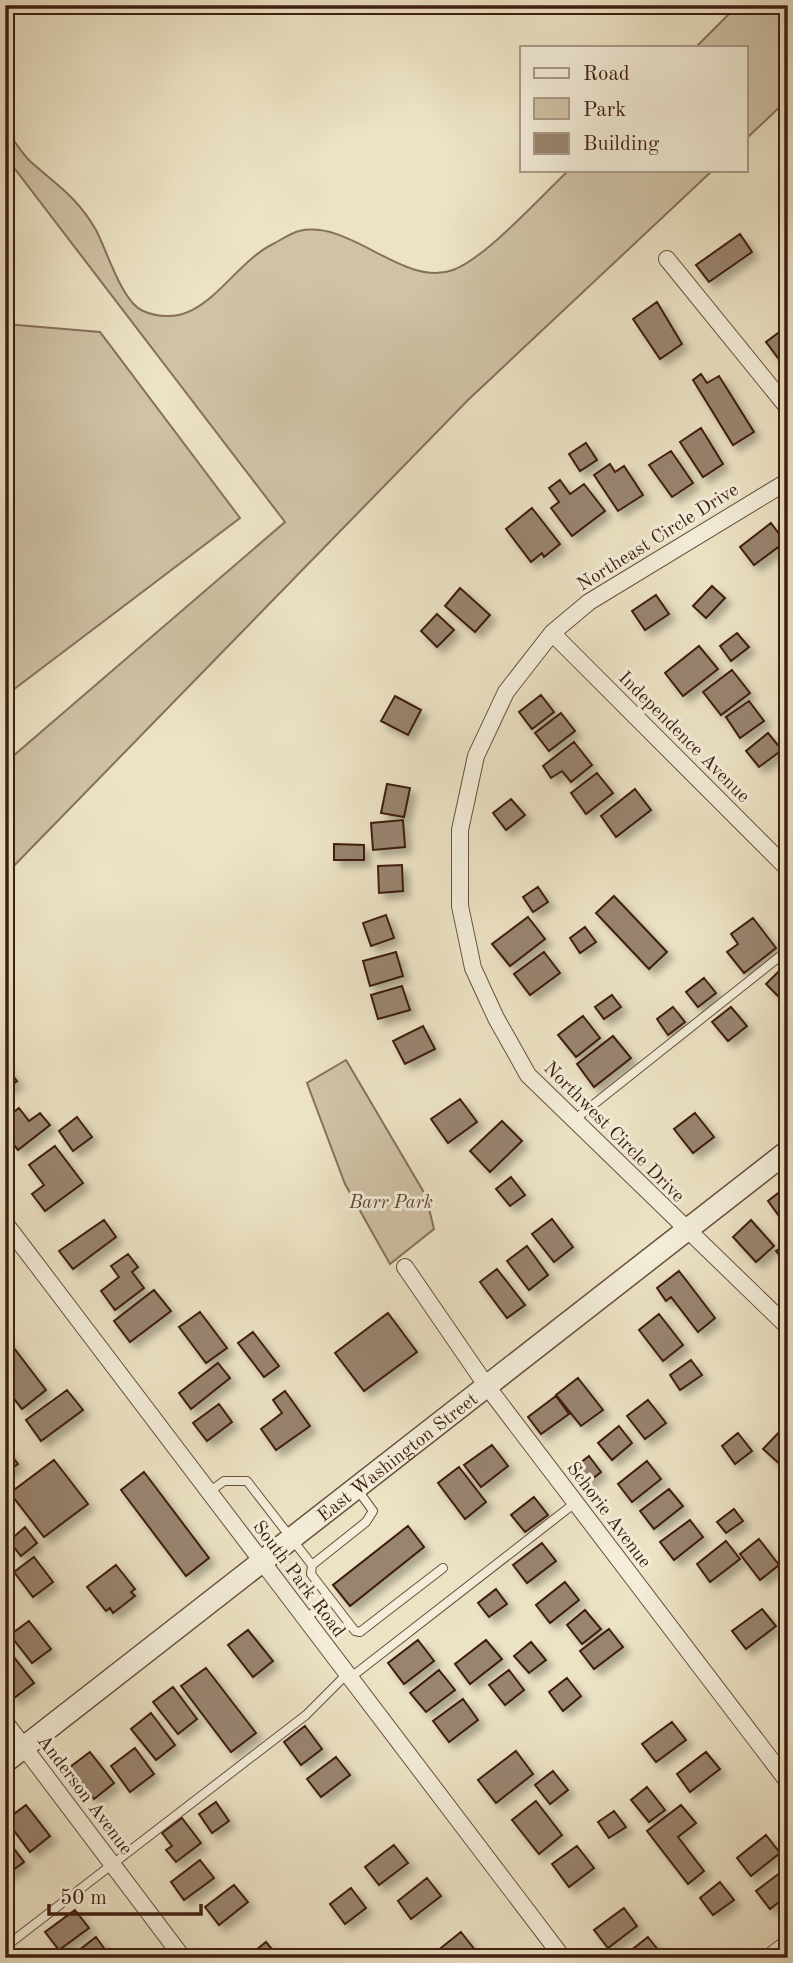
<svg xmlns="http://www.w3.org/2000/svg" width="793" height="1963" viewBox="0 0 793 1963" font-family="'Old Standard TT',serif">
<defs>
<filter id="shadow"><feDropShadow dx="6" dy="6" stdDeviation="3.5" flood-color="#0004"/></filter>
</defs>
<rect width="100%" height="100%" fill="#ece3c5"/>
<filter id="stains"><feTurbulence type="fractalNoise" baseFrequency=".00286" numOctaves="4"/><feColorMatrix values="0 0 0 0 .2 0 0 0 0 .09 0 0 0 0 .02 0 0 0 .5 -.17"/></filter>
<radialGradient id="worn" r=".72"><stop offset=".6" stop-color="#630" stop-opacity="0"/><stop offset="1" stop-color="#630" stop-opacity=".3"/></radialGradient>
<path fill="#cfc2a6" stroke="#87705c" stroke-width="2" d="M738,5H788V99L746,139V47H696Z
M5,129C14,139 21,153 31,162C58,186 77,197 96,230C107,251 122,302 143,311C203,336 229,264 275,243C282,239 291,233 299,231C351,219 403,288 453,270C486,258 542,195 569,170H713L468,400L5,875V763L285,522L5,156Z
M5,324L100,332L240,518L5,696Z
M346,1060L426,1196L434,1229L390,1264L345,1184L307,1083Z"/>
<path fill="#99846f" stroke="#3f1e11" stroke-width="2" filter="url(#shadow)" d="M740,234L752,252L709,282L696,265Z
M657,302L682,344L660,359L633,319Z
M786,327L788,329L787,370L766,342Z
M701,374L707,383L719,376L754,432L733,445L693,380Z
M701,428L723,464L703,477L680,442Z
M586,443L597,460L580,471L569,454Z
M671,451L693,483L672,497L649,465Z
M610,464L615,472L624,466L643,495L618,511L594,475Z
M560,480L570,494L584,484L605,511L572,536L551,508L559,502L549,488Z
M532,508L560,544L544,557L542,553L531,562L506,529Z
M771,523L785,542L754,565L740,547Z
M712,586L725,598L706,618L693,606Z
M460,588L490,615L475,632L445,606Z
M656,595L669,614L645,630L632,611Z
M437,614L454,630L437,647L421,631Z
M737,633L749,647L731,661L720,646Z
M699,646L718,669L683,696L665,673Z
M732,670L750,693L721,715L703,692Z
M541,695L554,712L532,729L519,712Z
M395,696L421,710L408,735L381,721Z
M749,701L764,721L740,738L726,717Z
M561,713L575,731L549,751L535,733Z
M768,733L782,750L759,767L746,751Z
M574,742L592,765L571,782L562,771L551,778L543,766Z
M597,773L613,793L586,814L571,793Z
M387,784L410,788L404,817L381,813Z
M635,789L651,810L616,837L601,816Z
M511,799L525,815L506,830L493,813Z
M403,820L405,847L373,850L371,823Z
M334,844L364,845V860H334Z
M402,865L403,891L379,893L378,866Z
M538,887L548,902L533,912L523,897Z
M614,896L667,952L649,969L596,913Z
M386,915L394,938L371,946L363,923Z
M528,917L545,939L510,966L492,944Z
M753,918L776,948L744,973L727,952L738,944L731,934Z
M585,927L596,942L580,953L570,938Z
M396,952L403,976L370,986L363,961Z
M544,952L560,973L530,995L514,974Z
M781,969L788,975V992L781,999L766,984Z
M704,978L716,993L698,1007L686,992Z
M402,986L410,1010L378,1019L371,995Z
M612,995L621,1007L604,1019L595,1007Z
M673,1007L685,1022L668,1035L657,1019Z
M731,1007L747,1026L728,1041L712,1022Z
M583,1016L600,1038L576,1057L558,1035Z
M423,1026L435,1049L405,1064L393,1041Z
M613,1036L631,1058L594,1087L577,1064Z
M5,1066L17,1081L5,1090Z
M460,1099L477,1122L448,1143L431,1119Z
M19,1108L29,1121L40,1113L50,1125L18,1150L5,1133V1119Z
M695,1113L714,1137L693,1153L674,1129Z
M77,1117L92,1137L73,1151L59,1131Z
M502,1121L522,1141L490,1172L470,1151Z
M55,1146L83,1183L45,1211L32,1194L44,1185L29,1165Z
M511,1177L525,1195L510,1206L496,1189Z
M786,1187L788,1215L782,1220L768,1201Z
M552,1219L573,1247L554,1262L532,1234Z
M104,1220L116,1237L73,1269L59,1251Z
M751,1220L774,1246L756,1262L733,1237Z
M788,1243V1266L776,1251Z
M527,1246L548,1275L529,1290L507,1261Z
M128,1254L138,1267L132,1272L144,1288L115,1310L101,1291L119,1277L111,1266Z
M497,1269L525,1305L507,1318L480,1282Z
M679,1271L715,1318L698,1332L671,1297L666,1301L657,1288Z
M154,1290L171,1311L130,1342L114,1321Z
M200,1312L227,1348L206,1363L179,1327Z
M388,1313L417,1352L364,1391L335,1353Z
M659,1314L683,1345L663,1361L639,1330Z
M253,1332L279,1366L264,1377L238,1343Z
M7,1339L46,1390L22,1409L5,1387Z
M691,1360L702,1375L680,1390L670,1375Z
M218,1363L230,1378L191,1409L179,1393Z
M578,1378L603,1410L581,1426L556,1395Z
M67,1390L83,1410L41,1441L26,1420Z
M285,1391L310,1426L276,1450L261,1429L282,1413L273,1400Z
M556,1396L569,1414L541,1434L528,1417Z
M648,1400L666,1423L645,1439L627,1416Z
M219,1404L232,1422L207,1441L193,1423Z
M619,1426L632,1443L612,1460L598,1443Z
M785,1426L788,1429V1462L783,1467L763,1449Z
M738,1433L752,1451L735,1464L722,1446Z
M492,1445L508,1466L481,1487L464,1465Z
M5,1447L18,1464L5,1473Z
M589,1456L601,1472L587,1483L575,1467Z
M54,1460L88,1504L44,1537L10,1493Z
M647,1461L661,1479L632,1502L618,1484Z
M459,1467L486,1502L465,1519L438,1483Z
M144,1472L209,1558L186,1576L121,1490Z
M669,1489L683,1506L654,1529L640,1511Z
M534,1497L548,1515L525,1532L511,1515Z
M734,1509L743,1521L726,1533L717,1522Z
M690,1520L703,1537L674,1560L660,1542Z
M408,1526L424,1547L350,1606L333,1585Z
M25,1527L37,1543L21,1556L9,1541Z
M759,1539L779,1565L760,1580L740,1554Z
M726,1541L740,1559L710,1582L697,1564Z
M542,1543L556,1561L527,1583L513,1565Z
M34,1557L53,1582L33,1597L14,1572Z
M116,1565L135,1589L131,1592L135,1596L113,1613L110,1608L106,1611L87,1587Z
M565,1582L579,1600L550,1623L536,1605Z
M496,1589L507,1604L489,1617L478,1603Z
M762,1609L776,1626L746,1649L732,1631Z
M585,1610L601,1629L582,1644L567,1625Z
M29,1621L51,1649L32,1663L10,1635Z
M609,1629L623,1647L594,1669L580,1651Z
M248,1630L273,1661L253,1677L228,1645Z
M418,1640L434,1661L404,1684L388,1663Z
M486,1640L502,1659L470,1684L455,1664Z
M531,1642L546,1660L529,1673L514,1656Z
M6,1647L34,1683L14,1698L5,1687Z
M206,1668L256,1733L231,1752L181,1686Z
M439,1670L455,1690L426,1712L410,1693Z
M509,1670L524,1690L505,1705L489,1685Z
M567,1678L581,1696L563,1711L549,1692Z
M173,1687L197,1719L178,1734L153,1702Z
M463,1699L478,1720L449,1742L433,1721Z
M151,1713L175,1745L156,1760L131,1729Z
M672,1722L686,1740L656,1762L642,1744Z
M305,1726L322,1749L301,1765L284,1742Z
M135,1748L154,1774L130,1792L111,1766Z
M516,1751L533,1774L496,1803L478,1780Z
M90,1752L114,1783L94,1799L70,1767Z
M706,1752L720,1769L690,1792L677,1774Z
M336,1757L350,1775L321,1797L307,1779Z
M553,1771L568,1790L550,1804L535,1785Z
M647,1787L665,1810L649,1822L631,1800Z
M536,1801L562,1835L539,1854L512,1820Z
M216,1802L229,1821L212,1833L199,1814Z
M26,1805L50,1836L30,1852L6,1820Z
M681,1805L696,1823L678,1837L704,1871L688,1884L647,1831Z
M614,1811L626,1827L609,1838L598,1822Z
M182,1818L201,1843L176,1862L166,1850L172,1846L162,1833Z
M766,1835L780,1853L751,1876L737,1858Z
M5,1837L24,1862L5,1876Z
M394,1845L408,1863L379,1885L365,1867Z
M577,1846L594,1868L569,1887L552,1864Z
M200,1860L214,1878L184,1900L171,1882Z
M785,1869L788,1895L770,1909L756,1891Z
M427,1878L441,1896L411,1919L398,1901Z
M720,1882L734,1900L713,1915L700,1898Z
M234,1885L248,1902L219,1925L205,1907Z
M351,1888L366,1908L345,1924L330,1904Z
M624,1908L637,1926L608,1948L594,1930Z
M75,1910L89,1928L59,1950L45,1932Z
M461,1932L475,1950L465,1958H435L432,1955Z
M96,1937L111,1958H77L74,1954Z
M648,1937L662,1955L658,1958H621Z
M266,1942L279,1958H246Z"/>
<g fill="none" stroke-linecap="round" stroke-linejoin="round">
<g stroke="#6a4f3e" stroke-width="10">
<path id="service" d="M574,1120L788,950
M209,1492L224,1481H247L312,1565L366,1522L373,1511L357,1489
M312,1565L311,1574L355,1631L360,1632L443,1568
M305,1619L330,1599
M350,1678L575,1503
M5,1947L306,1715L347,1674"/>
</g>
<g stroke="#6a4f3e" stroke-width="18">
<path id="minor" d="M667,259L788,408
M788,481L589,602L552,633L506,692L476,756L460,830V906L473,968L496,1018L528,1075L788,1327
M552,633L788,869
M5,1223L563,1958
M405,1267L486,1385L788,1782
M5,1722L183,1958
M768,1958L788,1943"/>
</g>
<g stroke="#6a4f3e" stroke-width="24">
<g id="tertiary">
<path id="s1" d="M5,1762L788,1151"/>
</g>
</g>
<use href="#service" stroke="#f3edd9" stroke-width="8"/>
<use href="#minor" stroke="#f3edd9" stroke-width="16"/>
<use href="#tertiary" stroke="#f3edd9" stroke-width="21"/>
</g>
<g text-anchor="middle" stroke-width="6" stroke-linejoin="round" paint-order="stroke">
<g font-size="19" fill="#3f1e11" stroke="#f3edd9">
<text transform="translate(657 536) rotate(-32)" y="7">Northeast Circle Drive</text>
<text transform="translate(685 736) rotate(45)" y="7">Independence Avenue</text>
<text transform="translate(615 1131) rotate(45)" y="7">Northwest Circle Drive</text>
<text dy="7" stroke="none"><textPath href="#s1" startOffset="497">East Washington Street</textPath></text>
<text transform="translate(610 1514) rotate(53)" y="7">Schorie Avenue</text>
<text transform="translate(300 1578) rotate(53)" y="7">South Park Road</text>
<text transform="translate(86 1794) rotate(53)" y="7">Anderson Avenue</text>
</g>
<g font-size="19" font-style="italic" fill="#634736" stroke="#f3edd9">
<text x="391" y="1208">Barr Park</text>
</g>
</g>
<rect width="793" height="1963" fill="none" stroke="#ece3c5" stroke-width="28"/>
<rect x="7" y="7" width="779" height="1949" fill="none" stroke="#3f1e11" stroke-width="3.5"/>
<rect x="14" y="14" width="765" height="1935" fill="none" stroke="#3f1e11" stroke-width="2"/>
<rect x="520" y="46" width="228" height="126" fill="#f3edd9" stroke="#ab9a89" stroke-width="2"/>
<rect x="534" y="68" width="35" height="10" fill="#f3edd9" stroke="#ab9a89" stroke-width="2"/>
<text x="583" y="80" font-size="21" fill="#3f1e11">Road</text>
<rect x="534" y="98" width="35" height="21" fill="#cfc2a6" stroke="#ab9a89" stroke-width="2"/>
<text x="583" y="116" font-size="21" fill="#3f1e11">Park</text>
<rect x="534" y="133" width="35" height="21" fill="#99846f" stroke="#ab9a89" stroke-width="2"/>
<text x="583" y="150" font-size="21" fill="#3f1e11">Building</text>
<path d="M49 1904v10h152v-10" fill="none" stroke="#3f1e11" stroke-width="3.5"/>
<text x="60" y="1904" font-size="21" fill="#3f1e11" stroke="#f3edd9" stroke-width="5" paint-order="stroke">50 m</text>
<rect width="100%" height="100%" filter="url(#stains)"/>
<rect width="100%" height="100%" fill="url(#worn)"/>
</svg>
